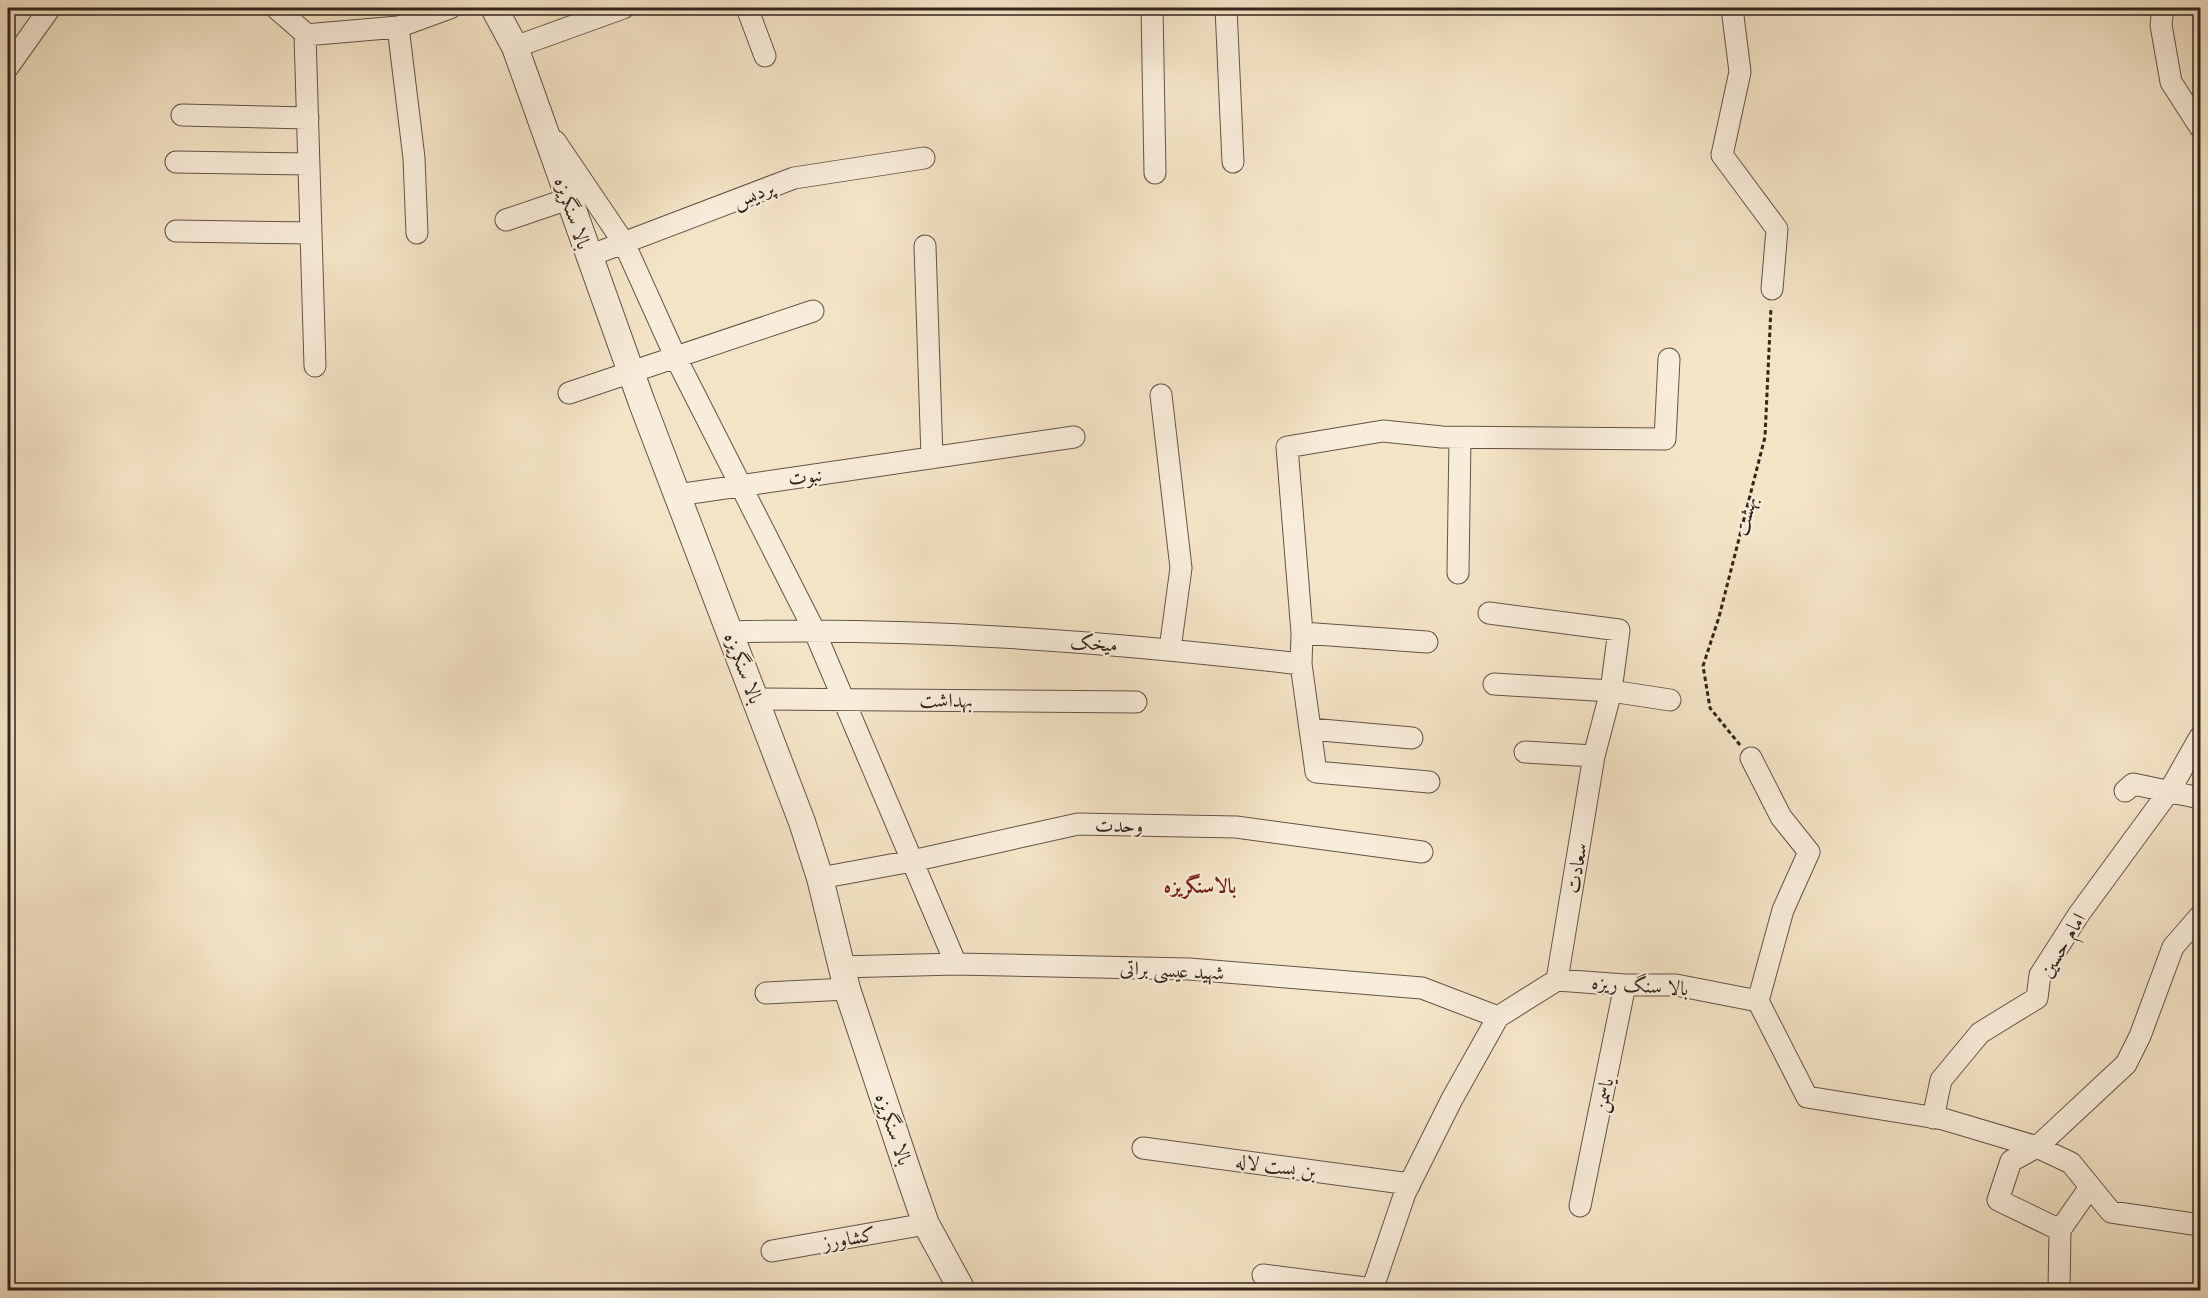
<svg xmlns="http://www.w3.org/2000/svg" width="2208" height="1298" viewBox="0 0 2208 1298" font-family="'Libre Caslon Text',Amiri,serif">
<rect width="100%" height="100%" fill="#f4e4c6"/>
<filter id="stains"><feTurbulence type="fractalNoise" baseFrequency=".00333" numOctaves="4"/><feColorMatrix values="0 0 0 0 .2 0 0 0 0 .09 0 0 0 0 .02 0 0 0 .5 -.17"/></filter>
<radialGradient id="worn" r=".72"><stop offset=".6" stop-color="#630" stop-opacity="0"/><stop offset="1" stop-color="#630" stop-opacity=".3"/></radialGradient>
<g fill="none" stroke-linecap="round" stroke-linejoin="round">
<g stroke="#625448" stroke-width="23">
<path id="minor" d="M276,8L306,34
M747,8L765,56
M1152,8L1155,173
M1226,8L1233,162
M1732,8L1740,72L1722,155L1777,229L1772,289
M2163,8L2161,25L2171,82L2200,127
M515,47L623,8
M8,67L50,8
M182,115L308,118
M555,141L624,243L675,356L814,630L956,964
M176,162L309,164
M506,220L568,199
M176,231L311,233
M417,233L414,158L398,27L450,8
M925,246L932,458
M589,256L794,178L924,158
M315,366L305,35L398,27
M569,393L813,311
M1161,395L1181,568L1170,649
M677,495L1074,437
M1458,573L1460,438
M1489,613L1619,630L1611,691L1494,684
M730,632C921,627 1111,642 1301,664L1302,633L1427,642
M1302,633L1287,447L1383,431L1442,437L1665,439L1669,359
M1301,664L1316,772L1429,782
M756,699L1136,702
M1310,729L1412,738
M1525,752L1594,756
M1751,758L1781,817L1809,852L1783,910L1758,1001
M2125,791L2133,784L2200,798
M820,878L912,861L1078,824L1236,827L1422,852
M840,967L956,964L1189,969L1422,988L1498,1017
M1557,980L1594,756L1611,691L1670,700
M766,993L847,989
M1933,1118L1941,1080L1980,1033L2037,998L2040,975L2079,914L2170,790L2200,737
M1143,1148L1410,1184
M1580,1206L1625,985
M2060,1230L1998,1200L2011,1161L2037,1147L2126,1064L2140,1036L2173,947L2200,916
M772,1251L926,1224
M1263,1275L1373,1289
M1372,1290L1405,1193L1452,1099L1498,1017L1557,980L1625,985H1676L1758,1001L1807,1097L1943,1119L2037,1147L2071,1163L2111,1212L2200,1225
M2059,1290L2060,1230L2090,1187"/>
</g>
<g stroke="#625448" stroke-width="28">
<path id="tertiary" d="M494,8L515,47L642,403L802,822L820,878L847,989L911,1181L926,1224L962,1290"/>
</g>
<path stroke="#32241e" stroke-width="3" stroke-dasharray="4.5 3" stroke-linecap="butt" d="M1740,745L1710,708L1703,666L1719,617L1765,437L1771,307"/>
<use href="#minor" stroke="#f8edda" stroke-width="21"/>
<use href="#tertiary" stroke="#f8edda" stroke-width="26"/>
</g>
<g text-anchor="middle" stroke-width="4.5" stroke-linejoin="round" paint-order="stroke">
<g font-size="20" fill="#32241e" stroke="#f8edda">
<text transform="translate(753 194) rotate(-21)" y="7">پردیس</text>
<text transform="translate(573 213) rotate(71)" y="7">بالا سنگریزه</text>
<text transform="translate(805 476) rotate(-8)" y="7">نبوت</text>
<text transform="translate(1745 516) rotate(-76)" y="7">بهشت</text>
<text transform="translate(1094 643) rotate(4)" y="7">میخک</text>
<text transform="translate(744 668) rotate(69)" y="7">بالا سنگریزه</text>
<text transform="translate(946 700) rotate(1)" y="7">بهداشت</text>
<text transform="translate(1119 825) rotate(1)" y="7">وحدت</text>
<text transform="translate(1576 868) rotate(-81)" y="7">سعادت</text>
<text transform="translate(2062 945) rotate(-59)" y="7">امام حسین</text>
<text transform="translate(1172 970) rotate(3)" y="7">شهید عیسی براتی</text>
<text transform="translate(1640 985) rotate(4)" y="7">بالا سنگ ریزه</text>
<text transform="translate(1603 1095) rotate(-78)" y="7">یاسمن</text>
<text transform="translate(894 1129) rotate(71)" y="7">بالا سنگریزه</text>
<text transform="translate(1276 1166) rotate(8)" y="7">بن بست لاله</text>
<text transform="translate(849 1238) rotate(-10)" y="7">کشاورز</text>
</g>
<g font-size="21" font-weight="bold" fill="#7a1f14" stroke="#f8edda">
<text x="1200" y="893">بالاسنگریزه</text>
</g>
</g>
<rect width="2208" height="1298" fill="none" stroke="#f4e4c6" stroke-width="30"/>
<rect x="9" y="9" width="2190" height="1280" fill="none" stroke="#32241e" stroke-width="3"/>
<rect x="15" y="15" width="2178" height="1268" fill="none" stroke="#32241e" stroke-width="1.5"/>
<rect width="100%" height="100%" filter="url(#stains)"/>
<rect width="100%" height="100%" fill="url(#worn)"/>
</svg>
